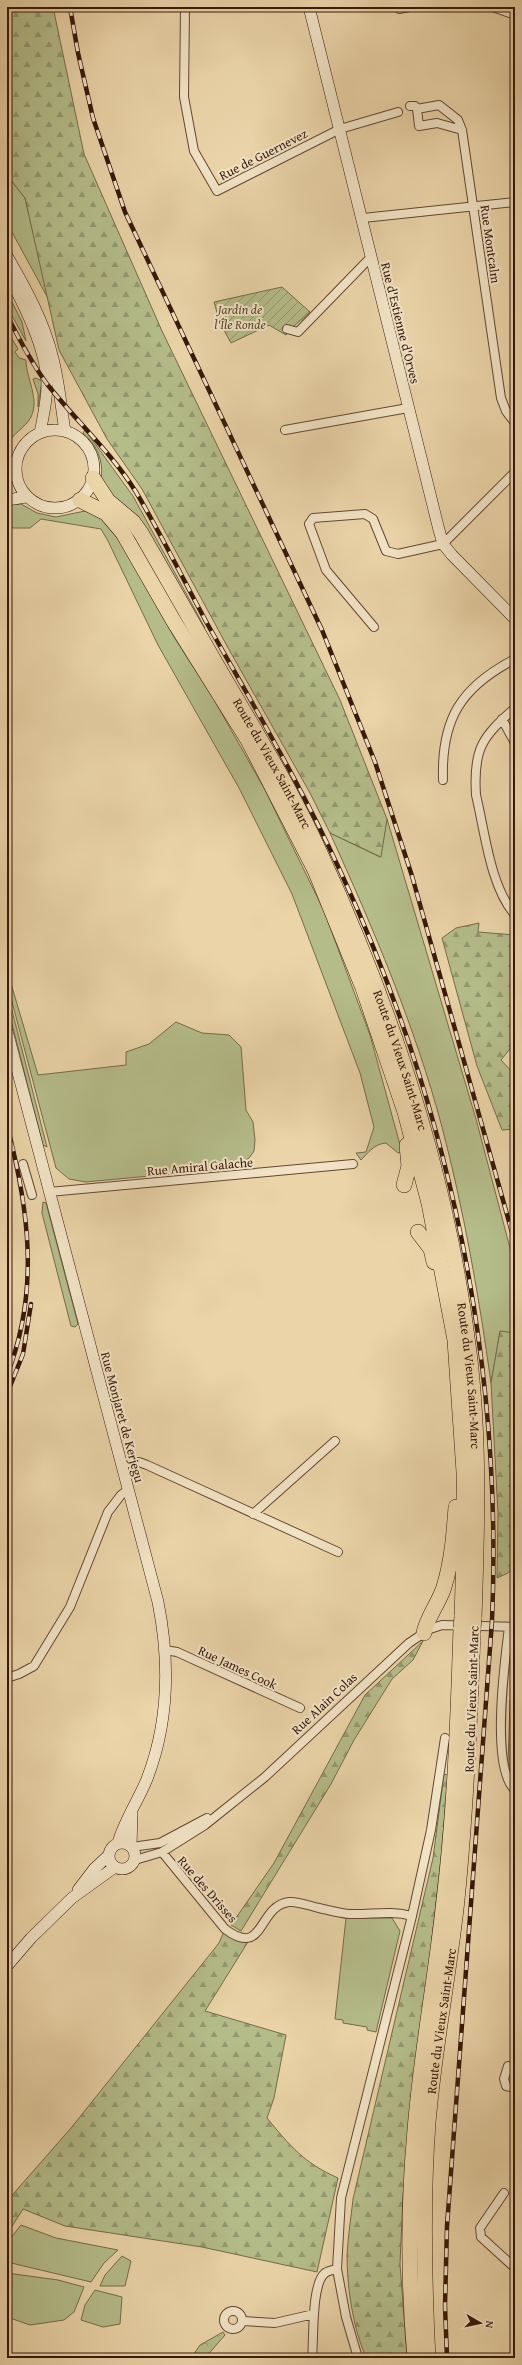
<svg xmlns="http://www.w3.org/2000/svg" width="522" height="2365" viewBox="0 0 522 2365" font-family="'Gentium Book Plus',serif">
<defs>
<pattern id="forest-firs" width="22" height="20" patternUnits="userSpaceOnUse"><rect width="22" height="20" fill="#b4bd8a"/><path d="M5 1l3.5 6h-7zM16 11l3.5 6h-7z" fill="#93996f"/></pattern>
<pattern id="park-crowns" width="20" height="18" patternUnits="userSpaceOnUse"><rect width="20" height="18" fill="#b4bd8a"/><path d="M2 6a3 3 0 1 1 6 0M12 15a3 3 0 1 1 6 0" fill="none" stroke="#93996f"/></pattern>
<pattern id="garden-furrows" width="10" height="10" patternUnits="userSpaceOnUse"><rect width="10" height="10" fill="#b4bd8a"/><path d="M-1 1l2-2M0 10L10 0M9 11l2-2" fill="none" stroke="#93996f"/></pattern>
</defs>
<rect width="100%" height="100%" fill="#ead4a8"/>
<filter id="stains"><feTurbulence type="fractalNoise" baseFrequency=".005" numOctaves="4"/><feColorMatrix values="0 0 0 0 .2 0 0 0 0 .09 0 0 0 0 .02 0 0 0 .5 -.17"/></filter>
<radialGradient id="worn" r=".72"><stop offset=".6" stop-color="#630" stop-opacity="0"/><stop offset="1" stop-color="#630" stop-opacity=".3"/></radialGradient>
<path fill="#b4bd8a" stroke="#766a4a" d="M7,175L25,198L50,302L7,223Z
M7,292L22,322L26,341L7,307Z
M11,337L18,349L15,352L19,358L26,360C26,379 40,398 31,417C25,428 13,433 7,445V340Z
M36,378L42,381L38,407V394L33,379Z
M85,430L133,496L205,628L202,630L116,499L101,480C104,461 97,445 83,433Z
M21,504L37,513L56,517L85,511L101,517L113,529L174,637L213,698L265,790L324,911L370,1035L402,1152L398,1153L386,1143C374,1144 369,1152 361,1160L356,1153L366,1152L374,1127L360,1073L292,894L239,788L158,645L108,541L101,529L41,519L30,528H13L7,523V505Z
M387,819L476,1119L515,1267V1333L500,1332L491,1383C479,1296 464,1211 442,1127C415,1026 373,928 330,833L380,857Z
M7,970L38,1075L126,1065V1052L149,1044L176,1022L202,1033L229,1035L241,1047L246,1110L253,1122L255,1140L254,1151L249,1158L234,1168L86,1182L69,1179L56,1168L7,983Z
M7,991L47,1147L43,1145L7,1004Z
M43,1202L46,1203L78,1324L75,1327L71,1326L42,1213Z
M346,1918H392L400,1931L376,2032L367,2030V2027L343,2023V2020L335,2019Z
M21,2225L56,2238L118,2250L104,2263L91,2282L7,2262V2243Z
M122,2256L131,2261L125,2286H100L105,2275Z
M7,2273L58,2280L84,2287L74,2312L64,2320L30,2325L7,2317Z
M95,2290L122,2297L120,2324L103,2327L81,2320L85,2305Z"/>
<path fill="url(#forest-firs)" stroke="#766a4a" d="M7,7H53L84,154L162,331L340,700L387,819L381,857L330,833L310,793L227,646L142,489L107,439L59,350L25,198L7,175Z
M479,923L478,932L515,935V1017L512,1018C519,1039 514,1044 501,1060L515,1075V1129L502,1130L477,1066L442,938L456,928Z
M500,1331L515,1333V1564L508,1573L497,1578L498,1513L491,1383Z
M423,1641L413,1660L392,1679L354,1740L331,1784L241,1931L231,1925L274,1863L365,1695Z
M515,1699V1777L513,1783L508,1765L510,1700Z
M444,1774L448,1775L441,1858L403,2195L400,2264L407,2358H366C353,2327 347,2289 347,2255C348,2236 351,2218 353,2199L433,1858Z
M225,1929L251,1937L205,2011L286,2035L274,2098L267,2118C290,2146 304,2163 338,2178L317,2272L202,2247L65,2226L23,2209L7,2234V2201L71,2128L219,1943Z"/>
<path fill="url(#park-crowns)" stroke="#766a4a" d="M223,2332L225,2335L205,2358H191L200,2345Z"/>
<path fill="url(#garden-furrows)" stroke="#766a4a" d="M282,287L310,312C302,321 292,325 286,335L269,325L231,343L220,323L214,302Z"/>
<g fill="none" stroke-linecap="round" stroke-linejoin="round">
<g stroke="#644732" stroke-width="10">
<path id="street" d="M185,7L184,97L194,151L217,191L340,129L398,112
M398,7L399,9L409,7
M493,7L515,15
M410,106H415L417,109L439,105L458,120L462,130L501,398L506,411L515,423
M417,109L419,126L437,123L462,130
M363,218L515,202
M287,329L298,332L371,257
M285,430L408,408
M374,627L326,570L309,524L313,518L365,514L373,519L386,551L398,554L443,544L515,472
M515,708C482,737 473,749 476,795C485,832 490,886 515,915
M502,719L515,743
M443,780C441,719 461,687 515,659
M23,1164L32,1195
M49,1192L353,1164
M121,1464L139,1462L147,1465L338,1552
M253,1514L335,1441
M509,1627C505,1660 490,1768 515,1790
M165,1650L177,1652L300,1708
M7,1678L19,1674L34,1666L70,1607L108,1512L121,1495L128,1490
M132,1847L160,1843L207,1818
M162,1852L225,1929C265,1959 257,1906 289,1902C297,1901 310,1906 319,1908C328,1910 338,1913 349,1914C371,1915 390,1910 412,1916
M135,1860L162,1852L205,1825L265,1777L409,1643L430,1629L442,1625L515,1627
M508,2066L504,2079L506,2086L515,2088
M504,2193L480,2228L481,2237L515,2268
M224 2320a9 9 0 1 1 18 0a9 9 0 1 1-18 0Z
M242,2321L275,2323L314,2314
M312,2358C314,2340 311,2284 325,2273C328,2271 333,2270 337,2269
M358,2358L346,2317L337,2269L341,2198L412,1916L431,1830L445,1738"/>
</g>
<g stroke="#38180b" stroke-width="12">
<path id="secondary" d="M309,7L439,530L443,544L452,555L515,619
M7,256C26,289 44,321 53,359C59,382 61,407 65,431
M7,273C23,303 47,349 47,385C47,401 43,417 40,433
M16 469a39 39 0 1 1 78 0a39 39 0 1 1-78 0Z
M7,500L26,497
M7,1031L158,1602C170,1662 169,1722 147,1779C138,1801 124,1821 118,1843
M109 1856a13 13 0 1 1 26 0a13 13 0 1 1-26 0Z
M131,1846L132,1813
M78,1890L94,1869L109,1855
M7,1966L31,1938L72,1898L115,1867"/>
</g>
<g stroke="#38180b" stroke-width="16">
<g id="highway">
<path id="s1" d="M93,478L108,501L133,522L141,533C166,577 191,621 216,664C252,726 290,787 320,853C393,1011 448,1179 469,1352C480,1441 477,1530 474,1619"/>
<path d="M80,500L106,513L123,533L173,620L248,740L315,870L363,988L405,1112L429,1203L455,1340L464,1472L465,1522L462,1617"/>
<path d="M404,1185L409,1166L407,1145"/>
<path d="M418,1232L431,1249L434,1262"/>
<path d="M424,1633C427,1617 439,1603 444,1587C452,1561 454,1534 456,1507"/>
<path d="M415,2358C408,2281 408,2207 415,2130C421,2053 436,1977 444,1900C455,1810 458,1719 461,1628"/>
<path id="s2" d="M428,2358C424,2279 422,2202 428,2123C434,2049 449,1975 457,1900C466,1810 470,1720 473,1629"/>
</g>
</g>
<use href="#street" stroke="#f1e3c6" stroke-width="8"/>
<use href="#secondary" stroke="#f1e3c6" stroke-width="11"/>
<use href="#highway" stroke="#ead4a8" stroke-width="15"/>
<g stroke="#38180b" stroke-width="4.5">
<path id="rail" d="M70,7L78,53L93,118L125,212L322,630L375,762L412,876L515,1243
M7,315C19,339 31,362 47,384C76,421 111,452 136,492C162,536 184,581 208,625C255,708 303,789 342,875C450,1109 503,1364 492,1621L447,2226L445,2306L447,2358
M7,1125C29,1210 40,1291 7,1375
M7,1394L23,1354L31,1304"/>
</g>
<use href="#rail" stroke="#f1e3c6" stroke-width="3" stroke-dasharray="9" stroke-linecap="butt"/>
<g stroke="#38180b" stroke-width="16" stroke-linecap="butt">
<path id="highway-bridge" d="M461,1628L462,1617
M473,1629L474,1619"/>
</g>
<use href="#highway-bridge" stroke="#ead4a8" stroke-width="15"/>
</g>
<g text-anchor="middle" stroke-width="4" stroke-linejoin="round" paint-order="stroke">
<g font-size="13" fill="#38180b" stroke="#f1e3c6">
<text transform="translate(263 154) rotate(-27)" y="5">Rue de Guernevez</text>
<text transform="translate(491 244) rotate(82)" y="5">Rue Montcalm</text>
<text transform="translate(401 323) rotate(76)" y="5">Rue d'Estienne d'Orves</text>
<text dy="5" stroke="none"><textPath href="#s1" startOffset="339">Route du Vieux Saint-Marc</textPath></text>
<text dy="5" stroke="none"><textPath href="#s1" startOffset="663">Route du Vieux Saint-Marc</textPath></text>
<text transform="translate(200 1166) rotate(-5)" y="5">Rue Amiral Galache</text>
<text dy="5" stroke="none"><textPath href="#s1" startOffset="987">Route du Vieux Saint-Marc</textPath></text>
<text transform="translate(123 1417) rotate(75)" y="5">Rue Monjaret de Kerjegu</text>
<text transform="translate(238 1667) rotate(25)" y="5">Rue James Cook</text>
<text transform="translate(471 1699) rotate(-88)" y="5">Route du Vieux Saint-Marc</text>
<text transform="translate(324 1703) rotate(-43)" y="5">Rue Alain Colas</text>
<text transform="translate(208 1889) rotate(49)" y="5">Rue des Drisses</text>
<text dy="5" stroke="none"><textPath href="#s2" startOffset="338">Route du Vieux Saint-Marc</textPath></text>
</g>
<g font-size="13" font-style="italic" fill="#5d4a31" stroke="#f1e3c6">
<text x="240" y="314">Jardin de<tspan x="240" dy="15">l'Île Ronde</tspan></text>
</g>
</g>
<rect width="522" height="2365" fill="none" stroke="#ead4a8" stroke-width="24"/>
<rect x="8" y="8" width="506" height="2349" fill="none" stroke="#38180b" stroke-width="2"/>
<rect x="12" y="12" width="498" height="2341" fill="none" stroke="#38180b"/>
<g transform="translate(480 2323) rotate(99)" stroke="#f1e3c6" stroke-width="3" paint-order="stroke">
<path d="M0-3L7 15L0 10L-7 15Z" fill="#38180b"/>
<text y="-6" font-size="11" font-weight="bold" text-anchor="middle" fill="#38180b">N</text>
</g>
<rect width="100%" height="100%" filter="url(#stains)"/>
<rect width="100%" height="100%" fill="url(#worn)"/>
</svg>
